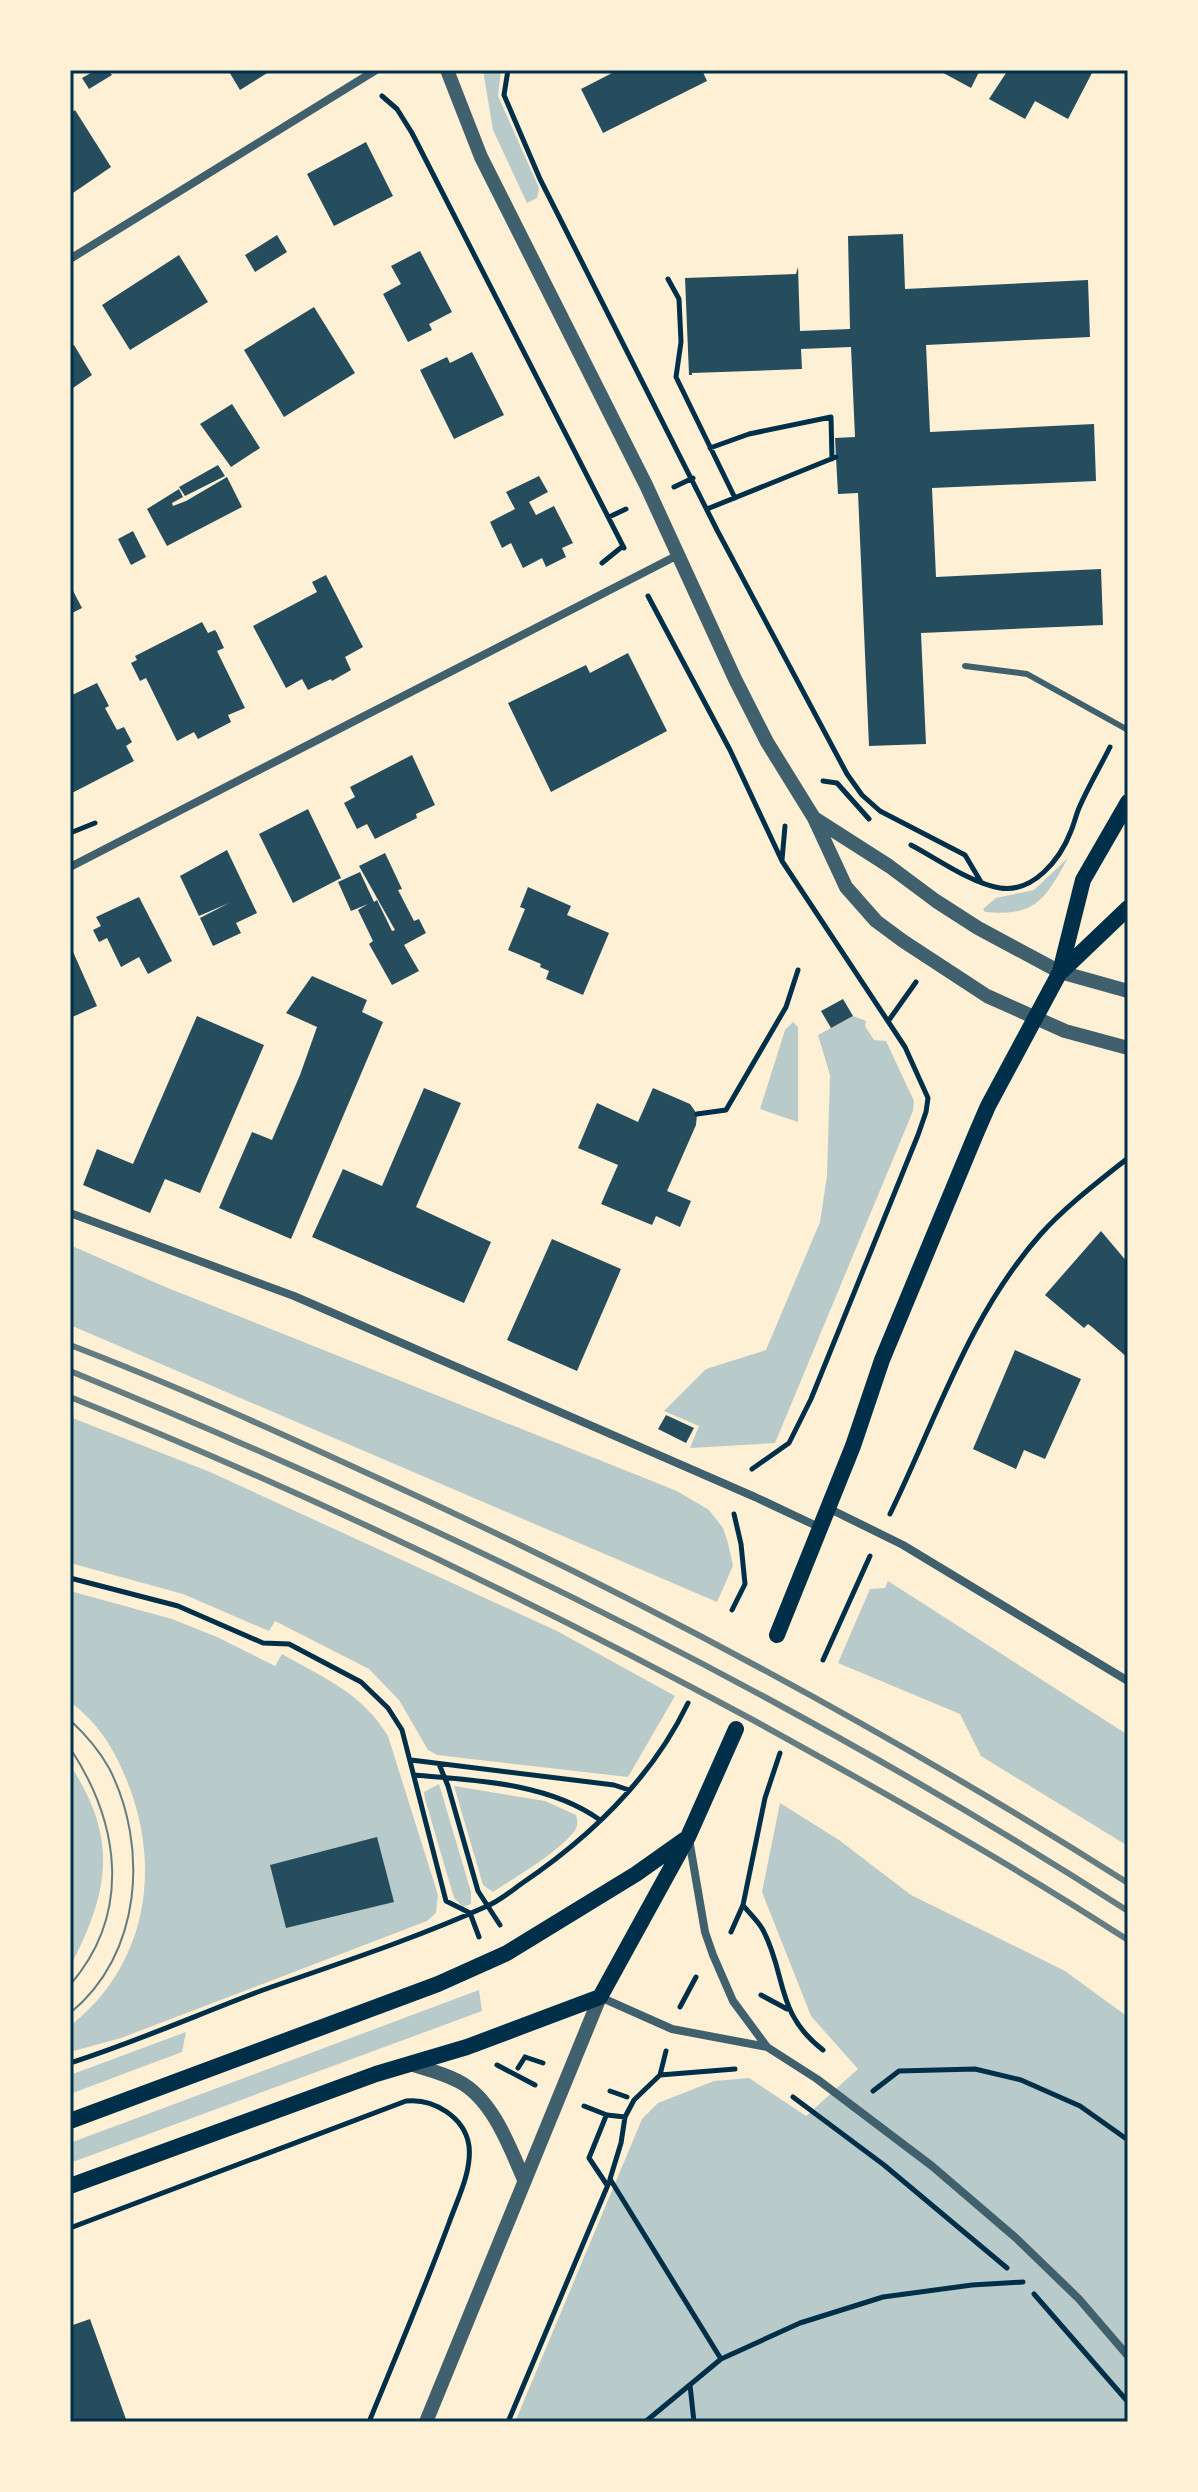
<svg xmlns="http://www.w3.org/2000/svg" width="1198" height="2492" viewBox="0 0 1198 2492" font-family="Lora,serif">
<rect width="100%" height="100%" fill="#fdf0d5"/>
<path fill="#b9caca" d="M483,70H501L498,96L539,188L537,198L527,203L493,130Z
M1068,858C1045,899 1036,917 985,912L983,909L996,898L1034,890Z
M853,1016L866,1021L865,1026L874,1040L886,1041L914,1101L913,1111L775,1443L690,1448L699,1426L664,1411L706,1369L766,1350L820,1222L827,1176L830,1075L818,1035Z
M793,1022L798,1027V1122L760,1109L785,1030Z
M70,1245L163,1286L677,1491L709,1510L723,1528L728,1543L733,1566L717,1602L70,1325Z
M70,1417L210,1472L557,1631L675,1696L628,1777L437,1755L428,1750L399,1700L369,1669L275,1621L269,1631L183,1594L70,1563Z
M888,1581L1128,1735V1846L981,1756L960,1714L838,1663L870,1589L885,1588Z
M70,1591L172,1619L217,1637L275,1666L282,1654C324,1678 362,1693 388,1736L438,1895L436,1913L427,1921L121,2038L70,2052V2026C145,1967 162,1873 129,1786C116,1752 100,1724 70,1702Z
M70,1765C119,1839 109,1892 70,1967Z
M439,1784L471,1892V1904L463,1907L454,1898L425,1799L424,1792Z
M454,1786L545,1801L576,1815C578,1822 578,1827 573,1833C553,1856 518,1875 493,1892L483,1885Z
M780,1803L839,1840L911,1895L1065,1971L1128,2017V2422H515L642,2119L658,2103L714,2081L749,2078L806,2116L858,2069L811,2016L762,1892Z
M479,1990L482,2011L70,2163V2143Z
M186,2032L182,2052L70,2094V2075Z"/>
<path fill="#264d5e" d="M96,70H108L112,75L89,89L82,78Z
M228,70H272L240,90Z
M618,70H702L707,81L603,133L581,89Z
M938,70H975L979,72L971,88Z
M1008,70H1090L1093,71L1068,119L1035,101L1025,119L989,99Z
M75,110L111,167L70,195V114Z
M366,142L393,196L334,226L307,174Z
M903,234L905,289L1088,280L1090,337L926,345L930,432L1094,424L1096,481L932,488L936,577L1101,569L1103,625L921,633L926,744L869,746L858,493L838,494L835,438L855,437L851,347L801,349L802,369L692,373V375H689L685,278L796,274L798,267L800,331L850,329L848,236Z
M277,235L287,252L255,272L245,255Z
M420,251L452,312L429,324L432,330L408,342L383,294L401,284L391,266Z
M179,255L208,302L130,350L102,305Z
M314,307L355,373L284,417L244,350Z
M74,345L92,375L70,390V347Z
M472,352L504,415L454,439L420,370L447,357L450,363Z
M232,404L260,448L231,467L200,424Z
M218,465L225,476L185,496L179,487Z
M539,476L548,492L529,502L536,515L554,506L573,543L562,548L566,557L546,567L542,558L523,568L511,543L502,548L490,522L515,509L506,492Z
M227,477L242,507L167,546L147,509L179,489L183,497L172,503L173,506L186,501Z
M133,531L146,557L131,565L118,539Z
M326,575L363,647L345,657L351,670L332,681L331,679L308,690L302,679L286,688L253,626L317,592L312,582Z
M70,585L82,608L70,614Z
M202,622L208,633L215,630L217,633L224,648L217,651L245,708L228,715L231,722L198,739L194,732L177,741L146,678L140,681L131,663L137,660L135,656Z
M628,653L667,731L551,792L508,703L586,665L590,673Z
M97,683L109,706L105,708L117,730L124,727L132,742L126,746L134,761L70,794V696Z
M412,755L435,805L416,814L417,818L375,839L367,824L357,829L344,803L355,797L350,787Z
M308,809L341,878L293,903L259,834Z
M227,850L257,913L236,923L241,933L213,946L200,918L229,903L199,916L180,876Z
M385,853L402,889L398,890L414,921L419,919L426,933L404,945L419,971L392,985L369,944L373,941L358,910L368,904L351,911L338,882L360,872L374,902L377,900L392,931L395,930L359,866Z
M528,887L571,906L567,915L609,933L583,995L546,979L549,971L540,967L541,964L508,950L525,909L520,907Z
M139,897L172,961L148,974L139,957L121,967L107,938L99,942L93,930L101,926L96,917Z
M70,945L97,1006L70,1018Z
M312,976L367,1000L362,1012L383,1022L291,1239L219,1208L252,1132L272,1140L300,1075L317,1027L286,1013Z
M843,999L853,1016L831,1028L821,1011Z
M197,1016L264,1045L200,1193L165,1179L150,1213L83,1185L97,1149L133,1164Z
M424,1088L461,1103L416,1207L491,1242L464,1303L312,1237L343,1169L382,1186Z
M653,1088L690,1104L697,1114L696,1125L667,1191L691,1201L680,1227L656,1216L652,1225L601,1204L618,1165L578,1148L597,1103L638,1122Z
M1101,1231L1128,1263V1358L1092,1327L1088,1324L1084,1328L1045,1295Z
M552,1239L621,1269L577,1371L507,1340Z
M1015,1350L1081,1379L1045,1459L1024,1450L1016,1469L973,1449Z
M666,1415L694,1428L686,1443L658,1429Z
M377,1837L394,1902L286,1928L270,1865Z
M90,2319L127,2422H70V2326Z"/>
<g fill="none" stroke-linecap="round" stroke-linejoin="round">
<path stroke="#003049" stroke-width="5" d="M508,70L504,95L540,179L717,530L847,774L862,795L880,811L965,855L981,882
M382,96L397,109L412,133L624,548
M668,279L679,299L681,342L676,377L735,498
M710,448L749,434L831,417L832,459
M674,487L693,478
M707,509L836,457
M609,517L626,509
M602,563L623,546
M648,596L730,750L782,861L905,1047L928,1098L926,1112L918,1135L811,1399L789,1443L752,1469
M823,781L837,783L869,819
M70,833L95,823
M911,845C936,858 972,884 1000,888C1033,893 1060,860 1071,831C1074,824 1076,815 1079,808C1088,787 1100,767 1110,747
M782,860L785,826
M889,1020L916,982
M697,1114L726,1110L786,1007L798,970
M890,1514C936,1420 969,1315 1040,1235C1066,1206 1098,1182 1128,1158
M70,1578L178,1606L263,1643L289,1644L361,1682L388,1708L402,1730L446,1901L470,1913L479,1937
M732,1610L745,1584L741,1544L734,1514
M823,1660L870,1556
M411,1760L614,1785L629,1790
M439,1764L448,1786L478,1891L500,1925
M414,1775C475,1780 549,1783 600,1820
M743,1905C749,1913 758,1921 763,1930C787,1976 775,2013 823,2050
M731,1932L743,1905L765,1798L780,1753
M761,1995L787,2009
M680,2007L696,1977
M666,2051L660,2075L634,2100L625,2117L621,2143L610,2179L721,2359
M525,2057L543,2063
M70,2063C136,2042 199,2014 263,1990C337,1964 414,1939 485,1907C498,1902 510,1892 521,1884C589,1838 652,1778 688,1703
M497,2065L535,2085
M518,2068L525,2057
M660,2075L735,2069
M610,2091L627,2097
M873,2091L899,2071L975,2069L1021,2080L1080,2106L1128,2140
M793,2097L884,2165L1007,2268
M584,2106L607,2115L625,2117
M606,2116L589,2158L607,2185
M70,2228L406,2101C433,2098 465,2117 469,2146C472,2172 457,2200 449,2223C424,2290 396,2356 369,2422
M1034,2294L1128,2402
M690,2385L694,2422
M508,2422L610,2180
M645,2422L721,2359L800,2323L883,2297L972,2285L1023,2282"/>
<path stroke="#3f606c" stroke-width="6" d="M965,666L1027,674L1128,730"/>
<path stroke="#3f606c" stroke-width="8" d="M70,259L376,70
M70,867L678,555
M70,1213L294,1296L755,1497L821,1528
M828,1508L903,1545L1128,1681
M689,1839L705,1932L713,1955L733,2001L767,2047L817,2079L932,2166L1016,2238L1079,2299L1128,2356
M600,1997L672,2029L767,2047"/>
<path stroke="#3f606c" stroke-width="14" d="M447,70L481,157L646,485L735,679L767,742L814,818L846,887L876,921L903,941L987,996L1065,1031L1128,1048
M814,818L889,866L936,901L978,928L1060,972L1128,991
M410,2064C426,2069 443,2073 458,2081C492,2098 510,2147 524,2180
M426,2422L600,1997"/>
<path stroke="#003049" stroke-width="16" d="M1062,971L1128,908
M777,1635L853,1446L882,1360L975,1136L988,1106L1060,972L1083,880L1128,802
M70,2121L438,1984L507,1953L636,1874L684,1840
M70,2186L376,2074L467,2047L600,1997L688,1837L736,1729"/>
<path stroke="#657d81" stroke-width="2" d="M70,1720C85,1734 99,1750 109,1768C149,1846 142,1955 70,2013
M70,1748C119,1822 133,1912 70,1985"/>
<path stroke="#657d81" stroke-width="6" d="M70,1345C175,1385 278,1432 380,1479C638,1597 888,1731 1128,1883
M70,1371C437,1521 794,1696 1128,1911
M70,1397C304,1491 531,1600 753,1720C880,1790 1006,1861 1128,1940"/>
</g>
<rect width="1198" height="2492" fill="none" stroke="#fdf0d5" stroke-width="144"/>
<rect x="72" y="72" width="1054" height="2348" fill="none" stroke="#003049" stroke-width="3"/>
</svg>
